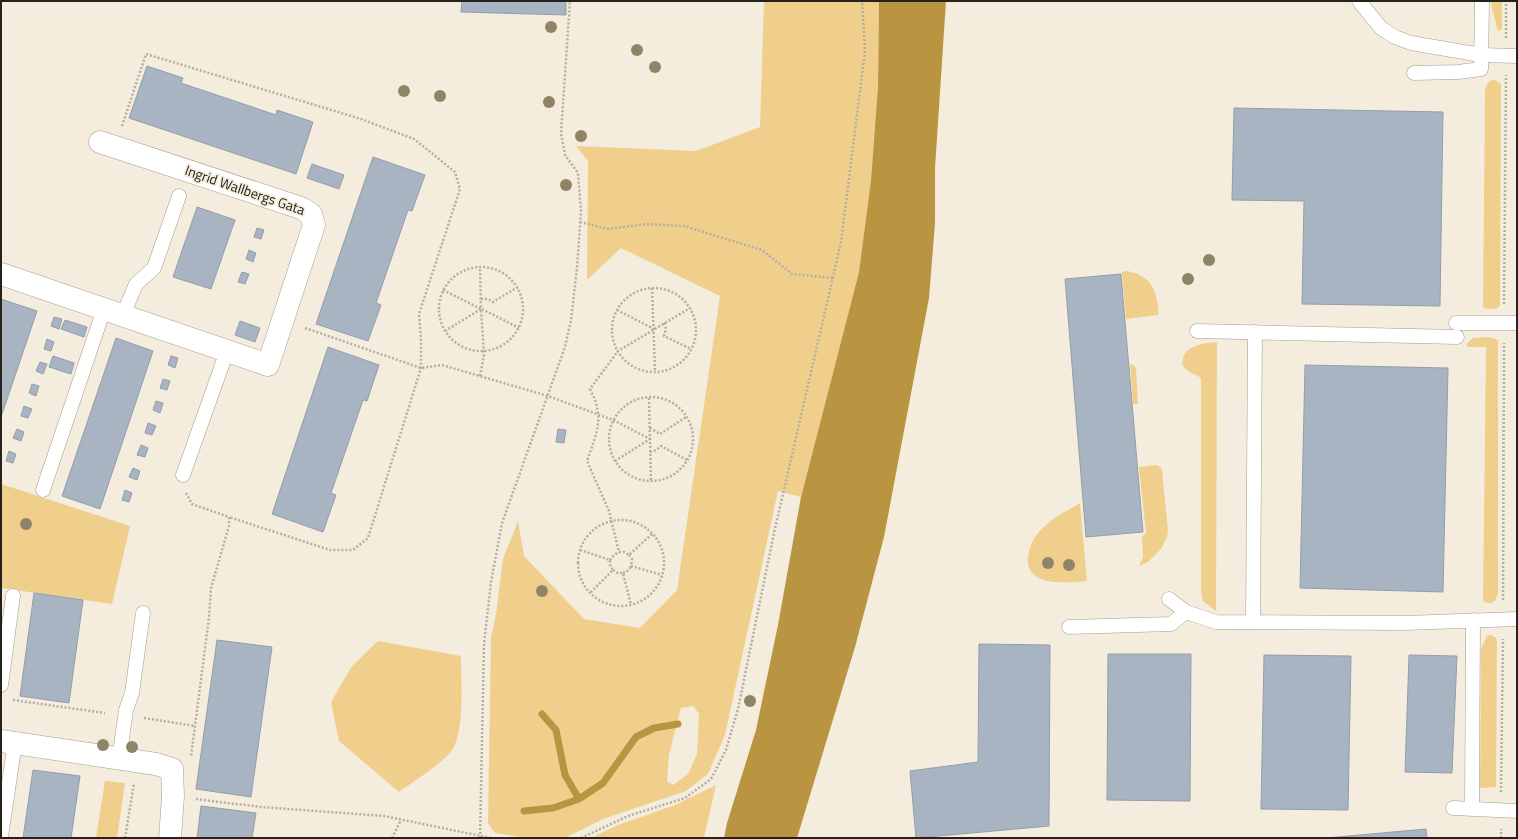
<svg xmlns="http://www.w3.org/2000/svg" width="1518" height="839" viewBox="0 0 1518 839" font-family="'Titillium Web',sans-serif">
<rect width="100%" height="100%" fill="#f4ecdc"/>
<path fill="#f0cf8d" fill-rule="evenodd" d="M764,1H879L878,87L871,180L859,272L801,497L778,491L725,735L708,774L686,791L603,819L565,838H526L495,833L488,823L491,638L496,614L503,559L518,521L524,556L584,619L640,628L677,590L720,296L621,248L587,280L588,161L576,146L696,151L760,127ZM693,706L699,714L697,754L688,774L673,785L667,781L669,755L681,708Z
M1491,1H1502V29L1498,31L1492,9Z
M1495,80L1501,84L1500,306C1495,310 1490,310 1484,308L1483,307L1485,90C1487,84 1488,80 1495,80Z
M1127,271C1145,275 1153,282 1157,300C1158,305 1159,310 1158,315L1126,319L1122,272Z
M1488,337L1498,340V593L1495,601C1491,604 1486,604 1483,600L1486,347H1468L1466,344L1473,338Z
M1217,342L1216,611L1203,601L1201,591V378C1196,375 1189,372 1185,368C1182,366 1182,362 1183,359C1186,345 1205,343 1217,342Z
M1130,364L1133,365L1136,368L1138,404H1133Z
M1156,465L1160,467L1162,470L1168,531L1167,537L1161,549L1148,562L1139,566L1143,557L1142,536L1146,534L1139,467Z
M1,484L130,526L112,604L1,588Z
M1080,503L1087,581C1066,583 1020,588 1029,552C1031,544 1034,537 1040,531C1050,519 1067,511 1080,503Z
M1491,635L1496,638L1497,641L1496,787L1480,788L1481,649L1487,636Z
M378,641L461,656C461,680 465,730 452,750C445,762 411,783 399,792L339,741L331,702L352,666Z
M105,781L125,783L117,838H96Z
M716,785L704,838H591L618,825L675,805Z"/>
<path fill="#b99441" d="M879,1H946L935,168V223L929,298L884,537L855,647L797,838H724L727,823L756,730L778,625L801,497L859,272L871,180L878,87Z"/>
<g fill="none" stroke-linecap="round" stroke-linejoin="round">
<path stroke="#b99441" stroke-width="7" d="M542,714L556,730L565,775L579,799
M524,811L553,808L579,799L603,783L636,737L654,728L678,724"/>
</g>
<path fill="#a9b4c2" stroke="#939eab" d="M462,1H566V15L461,12Z
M147,66L183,78L181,83L276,115L277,110L313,122L296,174L129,118Z
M1234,108L1443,112L1440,306L1302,304L1304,201L1232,200Z
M373,157L425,175L412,211L408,210L376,303L381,305L368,341L316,324Z
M312,164L344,175L339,189L307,178Z
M197,207L235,220L211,289L173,277Z
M257,228L264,230L261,239L254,237Z
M249,250L256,253L253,262L246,259Z
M242,272L249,274L245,284L238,282Z
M1121,274L1143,532L1086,537L1065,279Z
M1,299L37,311L1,417Z
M54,317L62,319L59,329L51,326Z
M65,320L87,327L84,337L61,329Z
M240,321L260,328L255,342L235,335Z
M116,338L153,351L100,509L62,496Z
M47,339L54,342L51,351L44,349Z
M328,347L379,365L367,401L363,400L331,493L336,495L323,532L272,514Z
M53,356L74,363L71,374L49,367Z
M171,356L178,358L175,368L168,365Z
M40,362L47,364L43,374L36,371Z
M1305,365L1448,368L1443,592L1300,588Z
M163,379L170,381L167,390L160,388Z
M32,384L39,386L36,396L29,393Z
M156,401L163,403L160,413L153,410Z
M24,406L32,409L28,418L21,416Z
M148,423L156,426L152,435L145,433Z
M17,429L24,432L21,441L13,438Z
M558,429L566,430L564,443L556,442Z
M141,445L148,448L145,457L137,455Z
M9,451L16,454L13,463L6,461Z
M133,468L140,471L137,480L129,477Z
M125,490L132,493L129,502L122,500Z
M34,593L83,600L69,703L20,696Z
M217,640L272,647L251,797L196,789Z
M979,644L1050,645L1049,826L916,838L910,771L978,762Z
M1108,654H1191L1190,801L1107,800Z
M1264,655L1351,656L1348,810L1261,809Z
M1409,655L1457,656L1452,773L1405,772Z
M33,770L80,776L71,838H23Z
M201,806L256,813L252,838H197Z
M1426,829L1427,838H1326Z"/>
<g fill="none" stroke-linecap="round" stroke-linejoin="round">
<g stroke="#a49c8d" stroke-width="15">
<path id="service" d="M1359,1L1381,28L1395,37L1411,43L1481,55L1517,56
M1414,73L1458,72L1481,69L1482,1
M123,315L136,284L154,268L179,196
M1456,323H1517
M1197,331L1457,337
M183,475L227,351
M43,490L104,309
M1169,599L1186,612L1216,622L1405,623L1517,619
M1253,621L1255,332
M1069,627L1171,624L1186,612
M1,685L13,596
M119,760L126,710L132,693L143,613
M1453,808L1517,811
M1472,809L1473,620
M1,836L15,743"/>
</g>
<g stroke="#a49c8d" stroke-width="23">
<path id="minor" d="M1,274L268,365L314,225L311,214L301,208L100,142
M1,741L156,764L172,769L173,796L170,838"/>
</g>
<path stroke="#b4aea1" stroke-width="2.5" stroke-dasharray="2 2" stroke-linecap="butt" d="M1506,38V1
M122,126L146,54L361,119L414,139L455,172L460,189L419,314L421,340V368L368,538L353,550H330L229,517
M580,222L608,229L646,224L684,226L762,250L792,274L833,278
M439 309a42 42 0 1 1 84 0a42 42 0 1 1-84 0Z
M652,288L655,372
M612 330a42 42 0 1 1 84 0a42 42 0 1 1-84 0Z
M443,290L481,309L484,355L480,376
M481,299H488L493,302L518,287
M1504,304L1506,75
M482,309L519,328
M617,310L654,329
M664,323L666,329L664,336L691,349
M305,328L421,368L442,365L548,396L613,420L650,439
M445,331L481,309L480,266
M609 439a42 42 0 1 1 84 0a42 42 0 1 1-84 0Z
M649,398L651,482
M650,428L660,434L686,417
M650,452L656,450L661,446L687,460
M615,461L650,439
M186,493L192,504L229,517V526L211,588L209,617L191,757
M578 563a43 43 0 1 1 86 0a43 43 0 1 1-86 0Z
M652,534L629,555L624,552H619L609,511L587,461C597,432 605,418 590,389L618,351L690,308
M580,550L610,560V565L613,570L591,592
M629,555L632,559L631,566L662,575
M610,560L614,555L619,552
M613,570L618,573H623L631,605
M623,573L629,570L631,566
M1503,600L1504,343
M13,700L105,713
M144,718L195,726
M1501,792L1503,639
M196,799L261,807L384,816L491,838
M125,838L134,783
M392,838L401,820
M480,838L484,644L491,582L502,523L565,347L571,320L577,268L581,211L578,173L565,155L561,133L570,1
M581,838L628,816L685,798L711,779L726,750L738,709L774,533L841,242L865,51L862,1
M1501,838V829"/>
<use href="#service" stroke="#fff" stroke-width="14"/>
<use href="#minor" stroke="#fff" stroke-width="22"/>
</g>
<g fill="#908468">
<circle cx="551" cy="27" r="6"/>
<circle cx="637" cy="50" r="6"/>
<circle cx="655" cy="67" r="6"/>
<circle cx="404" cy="91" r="6"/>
<circle cx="440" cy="96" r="6"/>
<circle cx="549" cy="102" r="6"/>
<circle cx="581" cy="136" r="6"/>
<circle cx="566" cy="185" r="6"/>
<circle cx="1209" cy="260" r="6"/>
<circle cx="1188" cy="279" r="6"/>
<circle cx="26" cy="524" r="6"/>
<circle cx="1048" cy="563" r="6"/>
<circle cx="1069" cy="565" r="6"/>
<circle cx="542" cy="591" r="6"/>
<circle cx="750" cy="701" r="6"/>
<circle cx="103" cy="745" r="6"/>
<circle cx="132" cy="747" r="6"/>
</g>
<g text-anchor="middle" stroke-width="3.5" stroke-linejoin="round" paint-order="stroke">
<g font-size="14" fill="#25221c" stroke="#f4ecdc">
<text transform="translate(245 190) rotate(19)" y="5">Ingrid Wallbergs Gata</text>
</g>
</g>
<rect width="1518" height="839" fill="none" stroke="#25221c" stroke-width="4"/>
</svg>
